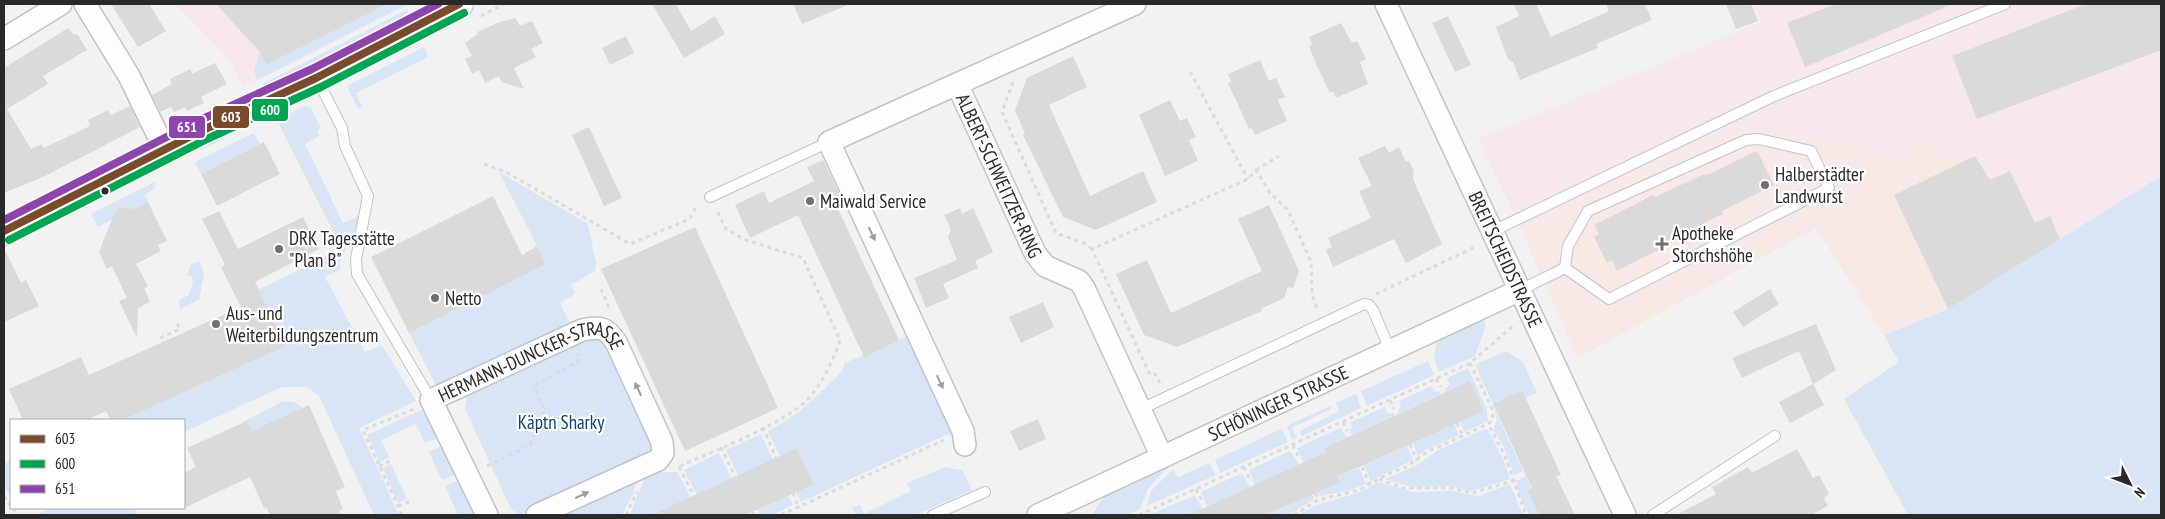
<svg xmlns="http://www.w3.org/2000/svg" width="2165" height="519" viewBox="0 0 2165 519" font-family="'PT Sans Narrow',sans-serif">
<rect width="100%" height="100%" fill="#f2f2f2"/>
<path fill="#f7e9e5" d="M1737,126L1896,153L1931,137L1953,149L2008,271L1948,309L1884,335L1816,228L1577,358L1521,229Z"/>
<path fill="#f6e8ec" d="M176,4H408L243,87L231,62Z
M1763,4H2161V176L2008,271L1953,150L1938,157L1930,137L1896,153L1737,126L1521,229L1478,139L1761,22L1755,7Z"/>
<path fill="#d8e5f6" d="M388,4H408L257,80L254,70L260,52L266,65Z
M408,9V15L264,88L261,85Z
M424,47L428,57L356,93L362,107L358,109L347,86Z
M305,106L311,108L321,128L317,130L319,136L305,144L343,223L358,216L359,220L339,264L341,269L325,277L365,352L382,345L416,401L359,428L399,515H374L319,396L307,387H282L184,432V420H123L286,346L258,290L342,249L277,120Z
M256,120L258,121L199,151L202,144Z
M254,133L260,144L201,174L195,162Z
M499,172L588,224L596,263L595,271L571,285L575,294L560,303L572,328L437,387L409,333L546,264Z
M2161,176V515H1908L1844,399L1899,362L1884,335L1948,309Z
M155,182V188L145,195L148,202L133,209L123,207L116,209L113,219L98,227L91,214Z
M199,261L204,273L199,300L180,309L179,300L189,295L193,282L191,276H187L190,265Z
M1482,318L1486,325L1475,356L1439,372L1434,358L1437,340Z
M588,336L600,338L606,342L651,440C652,449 651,453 643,459L519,515L511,509L465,409L468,391Z
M908,336L953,432L950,436L948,434L801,502L796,492L814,484L797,448L780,457L768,431C802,413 816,397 843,370L845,363Z
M1506,351L1523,362L1537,393L1526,398L1522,390L1493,404L1475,365Z
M1428,361L1434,375L1367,406L1361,391Z
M1468,368L1486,408L1488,421L1464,432L1460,421L1484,410L1470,381L1446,392L1445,389L1450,384L1447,378Z
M1432,386L1435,392L1439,391L1441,394L1399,413L1398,410L1401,406L1399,401Z
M1356,394L1361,408L1302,436L1300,431L1339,411L1336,403Z
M283,401L294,402L307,411L249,434L243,422Z
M1330,406L1331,409L1292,428L1297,438L1292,440L1287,426Z
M1385,407L1388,414L1393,413L1395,415L1352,435L1349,430L1352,427L1351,422Z
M1494,408L1523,471L1514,475L1504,447L1493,430L1497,420Z
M421,410L428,416L438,438L425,443L416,424L381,440L389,457L380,462L367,435Z
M1454,424L1459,435L1425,450L1418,456L1413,443Z
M1340,428L1347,437L1324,448L1326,452L1304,463L1297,448Z
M1281,429L1288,442L1220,473L1215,460Z
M1485,429L1488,430L1503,459L1510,479L1471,491L1450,486L1412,487L1385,479L1417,465L1438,450Z
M761,434L773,460L738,476L726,450Z
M442,446L455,475L442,480L429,452Z
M1407,446L1413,460L1371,481L1364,465Z
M1290,451L1299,465L1255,485L1249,470Z
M719,453L732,479L697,495L684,470Z
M11,459V496L4,486V465Z
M1209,463L1216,475L1147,506L1151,491L1173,469L1178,477Z
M391,464L407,499L398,503L383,468Z
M1166,466H1169L1148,489L1140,509L1127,515H1093C1102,487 1142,478 1166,466Z
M945,467L962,470L972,490L915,515H856L852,507L860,505L864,514L911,491L907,483Z
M1359,468L1366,484L1348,491L1319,496L1317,492L1339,482L1337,477Z
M653,472H677L691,498L673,506L677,515H630L645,477Z
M1242,473L1250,487L1207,507L1201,492Z
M1526,476L1531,488L1527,491L1539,515H1529L1519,494L1516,481Z
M637,479L633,494L622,515H557Z
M458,481L473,515H458L445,486Z
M1378,482L1413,492L1452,491L1478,496L1510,484L1523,515H1299C1324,497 1354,500 1378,482Z
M1312,494L1314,499L1289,515H1268Z
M788,495L793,505L772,515H760L758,510Z
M1195,495L1203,509L1189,515H1149Z
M46,508H134L137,515H38Z"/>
<path fill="#dadada" d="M111,4H149L166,31L138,47Z
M216,4H388L266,65L260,52Z
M652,4H676L691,31L715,16L725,34L684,58Z
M793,4H850L802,24Z
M1514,4H1536L1551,37L1609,11L1606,4H1645L1652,20L1596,44L1598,48L1520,80L1513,62L1508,59L1496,27L1519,16Z
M1726,4H1751L1758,21L1736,29Z
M1836,4H1953L1805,67L1787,23Z
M2086,4H2161V50L1977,119L1952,56Z
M1448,16L1471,65L1455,72L1432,23Z
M515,18L520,26L532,21L543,43L531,49L536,57L514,68L524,89L502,82L499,76L485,83L479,70L472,74L465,59L472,56L465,43L478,34L477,32L500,22Z
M1341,23L1352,43L1357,41L1366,59L1360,62L1368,84L1336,98L1333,91L1330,93L1316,64L1309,46L1312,45L1309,37Z
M68,28L73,34L78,35L87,50L43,76L48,84L7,109L31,149L41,144L44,148L90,126L88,120L108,110L111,115L130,106L140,127L45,176L4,193V68Z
M626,36L634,53L610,65L602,48Z
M1073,56L1087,87L1049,105L1090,196L1143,171L1157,202L1096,230L1063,217L1023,135L1025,134L1015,110L1027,78Z
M1260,60L1269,81L1276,78L1285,97L1278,100L1287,121L1255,135L1252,128L1249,129L1228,83L1231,82L1228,74Z
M215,63L227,84L201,97L204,103L187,111L185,107L174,112L171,107L160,112L152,95L172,84L170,79L190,69L192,74Z
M1170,100L1180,121L1187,118L1196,137L1189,140L1198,161L1165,176L1139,115Z
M589,127L622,198L604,206L572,135Z
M264,142L280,174L217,206L201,174Z
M1385,146L1389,153L1399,147L1406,162L1409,161L1414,171L1413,179L1442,244L1406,263L1394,239L1333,267L1326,250L1332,247L1328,238L1371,218L1359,191L1372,186L1358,158Z
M1757,151L1774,185L1722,211L1723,214L1675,237L1676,241L1617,271L1612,260L1607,263L1594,237L1599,234L1594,225L1653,195L1655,197L1704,174L1705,176Z
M1975,156L1990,180L2010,171L2035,223L2050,216L2060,239L1948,309L1894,195Z
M823,160L840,195L833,198L899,340L864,357L798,215L750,238L735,205L764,191L769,203L814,181L807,167Z
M493,196L522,255L537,246L546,264L409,333L371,257Z
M148,202L167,241L158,245L161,251L136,264L148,286L144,288L150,302L138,308L137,338L119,301L127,298L112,266L107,269L99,252L116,209L123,207L133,209Z
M1269,205L1299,271L1293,288L1288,287L1284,298L1261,309L1262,311L1177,347L1144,335L1116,274L1147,260L1171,313L1262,271L1238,219Z
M960,208L962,214L973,208L993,252L975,261L978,268L943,284L949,298L926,308L914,278L957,260L948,237L951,230L944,215Z
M219,211L238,249L303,217L319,249L255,282L286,346L123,420H110L106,411L87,420H23L9,389L81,357L89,375L241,307L221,267L225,265L202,219Z
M695,227L778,408L685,451L601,269Z
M4,248L21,283L26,280L39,306L4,322Z
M1770,289L1779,304L1743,327L1733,312Z
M1043,302L1054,327L1021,343L1009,317Z
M1816,324L1836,370L1813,384L1799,351L1742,378L1732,358Z
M1470,381L1484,411L1337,477L1340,482L1266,515H1189L1326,452L1324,448Z
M1813,384L1824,405L1790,423L1779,402Z
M1522,390L1561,475L1556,476L1575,515H1539L1527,490L1532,488L1493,404Z
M309,405L345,487L336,491L343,509L339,511L341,515H270L266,507L264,508L250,477L184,508V473L196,467L187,448L247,421L252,431Z
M1038,419L1046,439L1019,451L1010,431Z
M797,448L814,484L773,503L745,515H652Z
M1797,449L1813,478L1819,475L1829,494L1824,498L1828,506L1811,515H1676L1716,494L1712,487L1748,467L1752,473Z"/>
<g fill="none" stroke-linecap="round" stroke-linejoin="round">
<g stroke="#c3c3c3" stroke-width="12">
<path id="lane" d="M317,79L342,128L345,146L368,196L356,259L357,274L431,400
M710,197L829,142
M1491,232L1774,96L2005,4
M1518,291L1565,268L1609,299L1829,188L1811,151L1759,139L1746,140L1588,211L1568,246L1565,268
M1139,410L1364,304L1369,305L1373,310L1390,350
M933,515L985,492
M1653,515L1775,436"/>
</g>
<g stroke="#c3c3c3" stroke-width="24">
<g id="street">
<path d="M85,4L129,76L165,150"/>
<path id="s1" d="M1135,4L957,84L1035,253L1045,266L1079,281L1084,288L1162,457"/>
<path id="s2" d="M1386,4L1625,515"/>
<path d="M4,39L61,4"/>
<path d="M957,84L829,142L963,431L965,445"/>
<path id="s3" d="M487,515L431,400L582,330C600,327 605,326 616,342L662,442L663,453L658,460L537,515"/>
<path id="s4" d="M1038,515L1518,291"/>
</g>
</g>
<g stroke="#c3c3c3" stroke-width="30">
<path id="secondary" d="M4,231L203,130L316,78L459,4"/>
</g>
<path stroke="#dbdbdb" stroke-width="3" stroke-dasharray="4 4" stroke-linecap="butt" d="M481,16L504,4
M1190,72L1248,179
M1013,82L1002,112L1056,233L1086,244L1092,249
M484,164L506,172L630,244L690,219L697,205
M1256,170L1279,156
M601,289L610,310
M1376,294L1477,246
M160,338L180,329L176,321
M1470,363L1492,408L1493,419L1488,424L1505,456L1526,515
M1436,379L1441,387
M1160,383L1155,374L1150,375L1092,249L1248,179L1256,170L1270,193L1288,210L1311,262L1312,295L1318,310
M1390,400L1394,409
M1343,422L1347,431
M1457,423L1463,436
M763,427L776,458
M1410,444L1417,461
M1293,445L1299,458
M721,447L735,477
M379,466L390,461
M487,466L530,445L545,410L535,389L537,384L579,361L578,353
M680,466C716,450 766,431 798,408C818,393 832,364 840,340L803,258L746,240L726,229L717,211
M679,467L694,496
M1244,467L1250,481
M1362,467L1370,485
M1379,479L1403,488H1451L1472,493L1513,481
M1196,489L1203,503
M793,493L798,507
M1315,493L1318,500
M4,496L11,506
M398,506L409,502
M13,508L18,515
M753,512L754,515
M402,515L363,430L414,409
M626,515L637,492
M781,515L944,440
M1139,515L1470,363L1513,326
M1294,515L1318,500L1359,490L1388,474L1406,467L1427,452L1488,424"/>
<use href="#lane" stroke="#fdfdfd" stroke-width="10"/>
<use href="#street" stroke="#fdfdfd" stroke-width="21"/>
<use href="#secondary" stroke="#fdfdfd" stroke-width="28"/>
<g stroke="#fff" stroke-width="11">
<path id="bus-1" d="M4,231L203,130L316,78L459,4"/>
</g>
<g stroke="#fff" stroke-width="11">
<path id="bus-2" d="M9,240L207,139L321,87L464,13"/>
</g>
<g stroke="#fff" stroke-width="11">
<path id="bus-3" d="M4,220L198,121L312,69L438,4"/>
</g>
<use href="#bus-1" stroke="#7a4b2a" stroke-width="8"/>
<use href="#bus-2" stroke="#00a651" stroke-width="8"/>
<use href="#bus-3" stroke="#8e44ad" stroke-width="8"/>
</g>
<defs><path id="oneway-solid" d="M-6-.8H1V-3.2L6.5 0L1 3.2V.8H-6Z" transform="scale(1.25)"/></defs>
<g fill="#9e9e9e">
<use href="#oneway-solid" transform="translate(872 234) rotate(65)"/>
<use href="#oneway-solid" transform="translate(940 382) rotate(65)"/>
<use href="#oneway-solid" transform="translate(638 389) rotate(-115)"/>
<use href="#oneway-solid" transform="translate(582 495) rotate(-25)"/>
</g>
<g fill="#6f6f70" stroke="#fff" stroke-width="2">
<circle cx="1765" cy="185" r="5"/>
<circle cx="810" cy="201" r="5"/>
<path d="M1659.5 236.5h5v5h5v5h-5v5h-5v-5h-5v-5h5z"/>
<circle cx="279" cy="249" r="5"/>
<circle cx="435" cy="298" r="5"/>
<circle cx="216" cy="324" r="5"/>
</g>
<circle fill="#29292a" stroke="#fff" stroke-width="2" cx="105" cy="191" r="4.5"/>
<g text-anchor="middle" stroke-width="4.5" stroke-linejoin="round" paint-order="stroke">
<g font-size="19" fill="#29292a" stroke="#fff" text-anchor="start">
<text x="1775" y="181">Halberstädter<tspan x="1775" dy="22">Landwurst</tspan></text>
<text x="820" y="208">Maiwald Service</text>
<text x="1672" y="240">Apotheke<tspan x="1672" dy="22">Storchshöhe</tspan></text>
<text x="289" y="245">DRK Tagesstätte<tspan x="289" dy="22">"Plan B"</tspan></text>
<text x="445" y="305">Netto</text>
<text x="226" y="320">Aus- und<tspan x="226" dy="22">Weiterbildungszentrum</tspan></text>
</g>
<g font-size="19" fill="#29292a" stroke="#fff">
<text dy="7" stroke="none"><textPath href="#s1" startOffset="296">ALBERT-SCHWEITZER-RING</textPath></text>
<text dy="7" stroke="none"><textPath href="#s2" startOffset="282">BREITSCHEIDSTRASSE</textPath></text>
<text dy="7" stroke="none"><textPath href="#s3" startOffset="239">HERMANN-DUNCKER-STRASSE</textPath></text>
<text dy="7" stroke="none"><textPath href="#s4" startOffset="265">SCHÖNINGER STRASSE</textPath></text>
</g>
<g font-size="19" fill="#0b407a" stroke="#fff">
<text x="561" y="429">Käptn Sharky</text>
</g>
</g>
<g stroke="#fff" stroke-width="2">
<rect x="251" y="98" width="38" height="24" rx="5" fill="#00a651"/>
<rect x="212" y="105" width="38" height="24" rx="5" fill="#7a4b2a"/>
<rect x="168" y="115" width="38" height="24" rx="5" fill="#8e44ad"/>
</g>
<g font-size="14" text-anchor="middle" font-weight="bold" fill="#fff">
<text x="270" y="115">600</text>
<text x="231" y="122">603</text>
<text x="187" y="132">651</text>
</g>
<rect width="2165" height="519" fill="none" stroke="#29292a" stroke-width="10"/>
<rect x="10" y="419" width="175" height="90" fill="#ffffff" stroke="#a9a9aa"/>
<rect x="20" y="435" width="25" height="8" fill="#7a4b2a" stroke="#a9a9aa"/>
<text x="55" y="444" font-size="15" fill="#29292a">603</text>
<rect x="20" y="460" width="25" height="8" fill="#00a651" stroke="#a9a9aa"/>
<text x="55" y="469" font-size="15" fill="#29292a">600</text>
<rect x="20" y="485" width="25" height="8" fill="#8e44ad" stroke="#a9a9aa"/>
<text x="55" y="494" font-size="15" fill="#29292a">651</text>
<g transform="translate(2130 484) rotate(132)" stroke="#ffffff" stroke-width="4" paint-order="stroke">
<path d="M0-4L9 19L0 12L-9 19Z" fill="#29292a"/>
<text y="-8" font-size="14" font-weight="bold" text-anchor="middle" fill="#29292a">N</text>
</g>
</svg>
